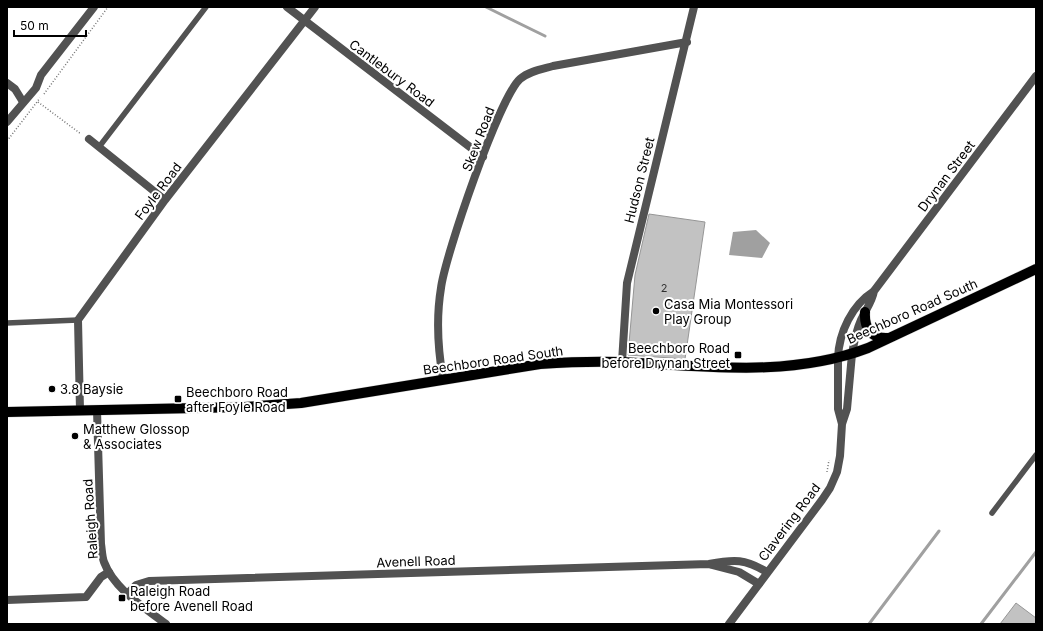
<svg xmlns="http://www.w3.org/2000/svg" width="1043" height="631" viewBox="0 0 1043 631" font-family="Inter,sans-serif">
<rect width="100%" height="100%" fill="#fff"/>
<path fill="#a0a0a0" d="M756,230L770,243L762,258L729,255L733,232Z"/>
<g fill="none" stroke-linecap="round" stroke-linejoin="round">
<path stroke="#a0a0a0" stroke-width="3" d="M486,7L545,36
M869,624L939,531
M981,624L1036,552"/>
</g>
<path fill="#c2c2c2" stroke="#969696" d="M649,214L705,222L685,359L628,355L635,275Z
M1016,603L1036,618V624H1000Z"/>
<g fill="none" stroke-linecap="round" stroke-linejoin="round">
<g stroke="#dbdbdb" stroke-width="11">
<path id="primary" d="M865,312C864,328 871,339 888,338
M7,412L245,407L301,403L540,364C568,362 595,361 622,362C704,366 789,378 868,348L1036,269"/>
</g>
<path stroke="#747474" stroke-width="1.5" stroke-dasharray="1 2" stroke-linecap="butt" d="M44,94L108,7
M38,102L81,134
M7,141L40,98
M827,472L829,460
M761,558L767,552L795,519"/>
<path stroke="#525252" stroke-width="5.5" d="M99,147L206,7
M7,323L78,320
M992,513L1036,455"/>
<path stroke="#525252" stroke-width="8" d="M287,7L483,157
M7,83L15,89L23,102
M89,139L165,200
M852,354C854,342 856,331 861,320C866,309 872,302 874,291
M838,358C839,332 852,305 874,291L1036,76
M622,362L627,283L694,7
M443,379C438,350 436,318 441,288C445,256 499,98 520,79C529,71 542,69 553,66L687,42
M80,410L78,320L165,200L315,7
M712,565L739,572L759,584
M128,593L136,585L149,581L709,564C735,559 745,559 767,572
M7,600L86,597L101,577L109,572"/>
<path stroke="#525252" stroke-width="8" d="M7,122L36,88L41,75L94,7
M838,358V409L842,424
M97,410L101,544C102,550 102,557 104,562C114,589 144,607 166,624
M729,624L822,500L830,488L837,472L840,456L842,424L847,409L852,354"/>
<use href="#primary" stroke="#000" stroke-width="10"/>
</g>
<g fill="#000" stroke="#fff" stroke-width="1.5">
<circle cx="656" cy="311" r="4"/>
<rect x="734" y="351" width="8" height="8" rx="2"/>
<circle cx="52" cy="389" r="4"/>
<rect x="174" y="395" width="8" height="8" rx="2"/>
<circle cx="75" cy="436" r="4"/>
<rect x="118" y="594" width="8" height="8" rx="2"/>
</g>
<g text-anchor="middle" stroke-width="4" stroke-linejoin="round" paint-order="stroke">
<g font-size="11" fill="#303030">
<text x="664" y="292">2</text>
</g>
<g font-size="13" fill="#000" stroke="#fff">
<text transform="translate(392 73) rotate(37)" y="5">Cantlebury Road</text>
<text transform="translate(478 139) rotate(-69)" y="5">Skew Road</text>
<text transform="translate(946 176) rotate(-53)" y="5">Drynan Street</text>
<text transform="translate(639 180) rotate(-76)" y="5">Hudson Street</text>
<text transform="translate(158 191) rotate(-53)" y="5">Foyle Road</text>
<text transform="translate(912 311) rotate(-24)" y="5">Beechboro Road South</text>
<text transform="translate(493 360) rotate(-8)" y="5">Beechboro Road South</text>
<text transform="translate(90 519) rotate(-94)" y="5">Raleigh Road</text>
<text transform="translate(789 522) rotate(-53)" y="5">Clavering Road</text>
<text transform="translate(416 561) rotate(-2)" y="5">Avenell Road</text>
</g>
<g font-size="13" fill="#000" stroke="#fff" text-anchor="start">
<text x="664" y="309">Casa Mia Montessori<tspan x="664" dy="15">Play Group</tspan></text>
<text x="730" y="353" text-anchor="end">Beechboro Road<tspan x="730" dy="15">before Drynan Street</tspan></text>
<text x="60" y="394">3.8 Baysie</text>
<text x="186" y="397">Beechboro Road<tspan x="186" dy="15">after Foyle Road</tspan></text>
<text x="83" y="434">Matthew Glossop<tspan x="83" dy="15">&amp; Associates</tspan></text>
<text x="130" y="596">Raleigh Road<tspan x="130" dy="15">before Avenell Road</tspan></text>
</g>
</g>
<rect width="1043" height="631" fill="none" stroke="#000000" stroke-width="16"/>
<path d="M14 30v6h72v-6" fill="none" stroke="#000000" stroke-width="2"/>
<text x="20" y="30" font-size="12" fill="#000000" stroke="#ffffff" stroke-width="3" paint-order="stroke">50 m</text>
</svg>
